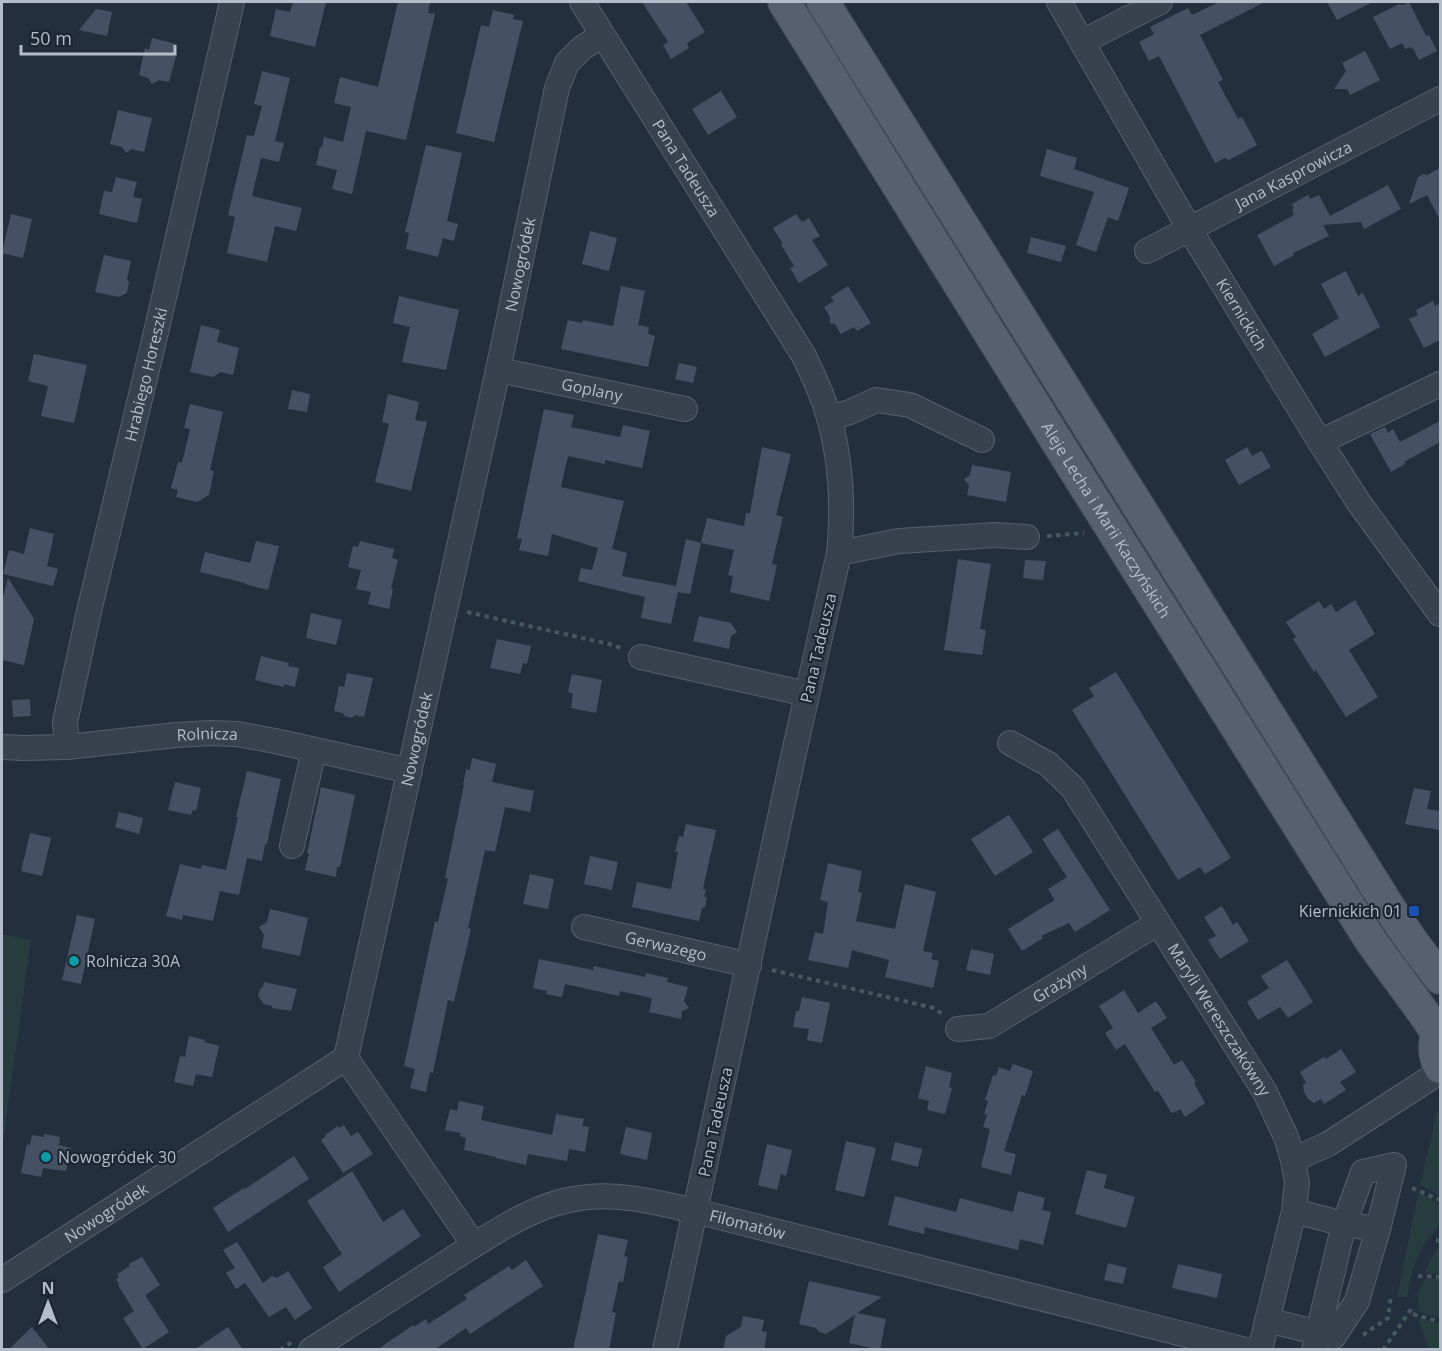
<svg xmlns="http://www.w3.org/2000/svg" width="1442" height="1351" viewBox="0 0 1442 1351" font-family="'Open Sans',sans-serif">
<rect width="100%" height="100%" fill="#242f3e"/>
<path fill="#263c3f" d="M797,2H808L1423,977L1416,983Z
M2,934L31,940L2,1150Z
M1437,1111L1440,1113V1196L1426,1188L1420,1186Z
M1418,1194L1426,1196L1440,1205V1224L1425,1243L1413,1268L1407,1297H1397Z
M1440,1245V1273H1425L1428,1264Z
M1424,1279H1440V1318L1419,1312L1418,1294Z
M1419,1318L1440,1324V1349H1429L1421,1328Z"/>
<path fill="#455162" d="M293,2H326L315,47L270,36L276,9L290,12Z
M398,2H430L428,13L435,14L406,140L366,131L352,194L332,189L337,170L316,165L320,147H322L324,137L343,142L351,107L334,103L340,77L378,87Z
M642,2H686L705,32L687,43L689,48L671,59L663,45L668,42Z
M1219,2H1265L1200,35L1223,80L1218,82L1238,119L1242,117L1257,145L1229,160L1225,158L1215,163L1159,56L1149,61L1139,42L1154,34L1150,27L1188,8L1192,15Z
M1327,2H1373L1337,20Z
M1409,2L1426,36L1429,35L1437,51L1419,60L1413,48L1412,49L1411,47L1405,49L1402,43L1390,49L1373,17L1399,4L1403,5Z
M96,9L112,12L107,36L79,30Z
M493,10L514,15L513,19L523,21L494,142L456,133L481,25L489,27Z
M152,38L176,44L174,55L176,56L169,82L159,80L152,84L148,78L139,75L145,48L149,50Z
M1365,51L1380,80L1350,95L1347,89H1334L1346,71L1342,63Z
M262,71L290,78L275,141L284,143L279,162L261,158L252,196L302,208L296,231L275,226L267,262L227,253L235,217L228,215L247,135L254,136L262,106L254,104Z
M721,91L737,117L708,135L692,109Z
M118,110L152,118L144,152L132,149L126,153L122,147L110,144Z
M426,145L462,153L447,221L458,224L454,241L443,238L438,257L406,249L409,233L405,232Z
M1047,149L1077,158L1074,169L1129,188L1118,221L1108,217L1096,252L1076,245L1094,192L1040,176Z
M1440,168V220L1427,195L1409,204L1418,177L1424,174L1427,175Z
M116,177L137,182L133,197L142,199L137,223L99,214L104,191L112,192Z
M1388,185L1401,209L1364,229L1361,222L1323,225L1329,236L1293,253L1294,255L1274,266L1257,235L1294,215L1292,210L1294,208L1292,204L1308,195L1310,199L1319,195L1330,216Z
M11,214L32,219L23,258L2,253Z
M796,214L802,222L809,218L820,236L812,240L828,265L799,283L790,268L794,266L781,245L783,244L773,228Z
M590,231L617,238L609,271L582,264Z
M1031,237L1066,246L1061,262L1027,253Z
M104,255L131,261L127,279L129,282L127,293L119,297L95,292Z
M1346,271L1358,296L1363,293L1380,327L1325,357L1312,334L1339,318L1321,284Z
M621,286L645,291L638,325L649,327L648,334L655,336L648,367L561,349L568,320L582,323L583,320L613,326Z
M848,286L871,323L857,331L854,327L841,334L835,324L830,323V317L824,307L834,301L831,297Z
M399,296L459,310L446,370L402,362L410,327L393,323Z
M1433,301L1435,306L1440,303V340L1424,348L1409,319L1418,315L1416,310Z
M201,325L220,330L217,342L239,348L233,375L221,372L213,377L190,372Z
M34,354L87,365L74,423L41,416L48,386L28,381Z
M679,363L697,367L693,383L675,379Z
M292,390L310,394L307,412L288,409Z
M388,394L419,402L415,420L427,422L411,491L375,482L389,424L382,422Z
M190,404L223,412L210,470L214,471L209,495L197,502L176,497L178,490L171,488L178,462L182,463L190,429L184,428Z
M544,409L574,415L571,427L620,437L623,425L650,431L642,468L605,460V464L568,456L561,487L624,501L612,549L627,553L622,576L676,586L686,539L701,543L690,594L678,592L671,624L641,618L645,597L578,581L581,568L592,570L598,548L552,534L548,556L519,550L522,539L517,538Z
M1440,421V442L1404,462L1405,464L1391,472L1370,434L1385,427L1388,433L1393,429L1400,442Z
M762,447L791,454L776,515L783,517L772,564L777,565L769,601L730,592L733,576L728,575L734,550L701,543L707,518L744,526L746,513H750Z
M1247,447L1252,456L1262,451L1271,467L1239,485L1225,460Z
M972,465L1011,472L1006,502L967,495L969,485L964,479L970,475Z
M30,528L54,534L47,566L58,569L53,586L3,574L9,550L24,554Z
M256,541L279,546L268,590L245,584V583L200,572L205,552L250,563Z
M360,541L394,549L392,558L398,560L391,588L393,589L389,609L368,604L371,592L356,589L361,570L348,567L353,546L358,547Z
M958,559L991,564L980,629L986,630L982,655L944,650Z
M1025,560L1046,561L1043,580L1023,578Z
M8,578L34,619L24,665L2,660V601Z
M1355,600L1375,634L1349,650L1378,697L1346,717L1316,670L1314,672L1293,639L1296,637L1286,622L1319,601L1324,609L1331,604L1336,612Z
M311,613L342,620L336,645L306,638Z
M699,616L731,623L737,632L731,636L729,649L693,641Z
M497,639L531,646L527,664L523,663L520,674L490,668Z
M261,656L289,663L288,666L299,668L295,687L284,684V687L255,680Z
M1116,672L1231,858L1205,874L1200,867L1178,880L1072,710L1094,696L1089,688Z
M347,673L373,678L364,717L355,715L352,718L345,716L343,713L334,711L339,686L344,687Z
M572,674L602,680L596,713L571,708L573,694L568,692Z
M30,699L31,716L13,717L12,700Z
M472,758L496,764L492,782L534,791L530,812L505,807L495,852L485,850L468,928L471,929L454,1002L448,1000L433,1073L430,1072L426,1092L410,1088L415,1069L404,1066L435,921L438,922L448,879L445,878L464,785H463L466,769L470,770Z
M247,771L281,779L267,844H265L262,861L247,858L239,895L220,891L213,921L183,915L182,920L166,916L180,864L201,869L202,865L226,870L238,817H236Z
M175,782L201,788L196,811L193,810L191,815L168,810Z
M321,787L355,795L340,867H337L336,877L305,870L309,853H307Z
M1414,788L1431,791L1427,809L1440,811V830L1405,824Z
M119,812L143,818L139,834L115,827Z
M1009,815L1033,852L995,876L971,839Z
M686,824L716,830L703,889L706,890L704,896L707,898L705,907L702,908L699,921L632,907L637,882L671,889L678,852H675L679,836L683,837Z
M1058,829L1110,910L1075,932L1069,923L1041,936L1043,938L1022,951L1008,929L1053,901L1054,899L1048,889L1067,877L1042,839Z
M30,833L51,838L42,876L21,871Z
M590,856L618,862L612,890L584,884Z
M828,863L862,871L858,892L862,893L856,921L895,929L905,884L936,892L923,951L933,953L931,959L939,961L933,988L885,977L889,960L852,950L848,968L808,960L815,932L823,934L828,902L820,900Z
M530,874L554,879L548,909L523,904Z
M1222,906L1233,925L1237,922L1249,941L1220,959L1208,940L1216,936L1204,917Z
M270,909L308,918L300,956L262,948L264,935L259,927L267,922Z
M77,915L95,919L81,984L62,980Z
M971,949L994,954L990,975L966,970Z
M539,959L593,970L594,966L645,977L646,973L668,978L667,982L688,987L684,1001L689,1008L682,1011L681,1019L649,1012L652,998L620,991L619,996L565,984L562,997L546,994L547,991L533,988Z
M1287,960L1313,1002L1288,1018L1280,1007L1258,1020L1247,1002L1269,988L1261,976Z
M264,982L297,989L291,1011L272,1008V1006L264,1004L258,996L260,989L263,987Z
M1124,990L1138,1013L1156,1001L1167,1018L1151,1028L1174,1065L1182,1060L1196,1082L1194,1083L1205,1103L1185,1117L1180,1109L1173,1113L1171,1112L1158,1091L1155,1092L1125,1044L1116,1050L1105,1033L1113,1028L1099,1006Z
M802,997L830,1003L822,1043L807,1040L809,1029L793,1027L796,1011H799Z
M189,1036L205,1040L204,1042L219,1046L212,1077L196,1074L193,1086L174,1082L180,1056L185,1057Z
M1341,1049L1356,1072L1340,1082L1346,1090L1324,1104L1321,1099L1314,1103L1308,1099L1304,1092L1303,1085L1306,1083L1300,1072L1324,1057L1326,1059Z
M1013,1064L1033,1071L1025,1096L1022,1095L1004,1151L1016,1154L1011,1175L981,1167L990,1129L983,1127L987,1115L984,1114L988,1101L985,1100L993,1075L996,1076L999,1067L1010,1071Z
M926,1066L952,1073L949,1087L952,1088L945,1114L927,1110L929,1101L918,1098Z
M459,1101L484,1106L481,1120L552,1135L556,1114L584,1119L582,1126L589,1127L585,1152L569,1149L567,1161L528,1154L526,1165L496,1158V1157L464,1150L466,1138L460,1136L461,1133L445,1130L450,1109L457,1111Z
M344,1125L351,1136L358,1132L373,1154L343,1173L321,1140L326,1136L325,1135L338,1126L339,1128Z
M626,1127L652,1133L647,1160L620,1154Z
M44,1134L60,1137L59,1145L71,1148L66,1171L43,1168L41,1177L21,1173L27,1144L30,1145L32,1135L44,1137Z
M846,1141L876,1148L864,1197L835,1190Z
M895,1142L922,1149L918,1167L891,1160Z
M767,1144L792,1150L786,1176L781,1174L777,1190L758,1185Z
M294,1156L309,1179L228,1232L213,1208L244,1188L245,1189Z
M1087,1170L1107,1175L1104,1188L1135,1197L1126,1228L1075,1214Z
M352,1171L383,1222L403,1209L421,1236L339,1292L323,1267L342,1254L307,1201Z
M1018,1191L1045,1198L1042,1210L1051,1212L1043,1245L1020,1239L1018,1250L925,1227L924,1234L888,1225L895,1196L956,1212L960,1198L1013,1212Z
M598,1234L628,1240L624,1256L628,1257L623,1282L619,1281L612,1312L616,1313L609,1350H573Z
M237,1242L263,1283L272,1276L277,1278L288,1271L312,1308L295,1320L286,1307L269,1317L245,1283L236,1289L226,1273L235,1268L223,1250Z
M142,1257L160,1285L145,1295L169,1332L143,1349L123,1318L134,1311L118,1285L119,1284L116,1279L119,1277L117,1274L130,1266L129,1264Z
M526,1260L543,1286L470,1334L466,1328L434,1350H377L413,1325L414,1327L426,1319L428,1324L467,1299L464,1295L509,1266L512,1270Z
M1108,1263L1127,1268L1123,1284L1104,1280Z
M1178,1264L1222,1274L1217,1298L1172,1288Z
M809,1281L882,1297L857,1313L886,1319L880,1350L849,1343L855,1315L826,1334L819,1332L816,1328L799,1324Z
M743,1316L764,1320L762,1331L767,1332L764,1350H723L726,1336L741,1327Z
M32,1327L50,1350H8Z
M228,1327L243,1350H194Z"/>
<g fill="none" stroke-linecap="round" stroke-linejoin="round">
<g stroke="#565f6c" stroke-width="26">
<g id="minor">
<path id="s1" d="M582,2L804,356C811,371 819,387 824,402C841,451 844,502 839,553L793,757L665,1350"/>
<path id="s2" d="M1059,2L1190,230L1320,442L1359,503L1440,614"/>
<path d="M1082,42L1160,2"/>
<path id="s3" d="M1147,251L1440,99"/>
<path id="s4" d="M498,370L685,409"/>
<path d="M829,418L850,412L876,400L910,405L982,440"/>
<path d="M1320,442L1440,384"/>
<path d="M839,553L899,541L995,535L1027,537"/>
<path d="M641,657L807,694"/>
<path id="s5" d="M1010,743L1048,764L1073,788L1265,1092L1286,1137L1293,1160L1297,1182L1294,1211L1260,1350"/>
<path id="s6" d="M2,747L23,748L67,747L176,735L210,733L237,734L275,741L410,771"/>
<path id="s7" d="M67,747L65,722L90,607L157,328L232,2"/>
<path d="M292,846L314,750"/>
<path id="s8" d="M584,927L749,965"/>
<path id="s9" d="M958,1029L989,1026L1158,923"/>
<path id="s10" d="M346,1058L474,1245C506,1225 541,1203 580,1198C618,1192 658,1203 695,1211L1246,1350"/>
<path d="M1293,1160L1328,1144L1429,1079L1440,1070"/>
<path d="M1294,1211L1344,1224L1378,1229L1357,1301L1334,1336"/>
<path id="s11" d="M2,1280L346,1058L498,370L557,88L567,63L582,48L602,35"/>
<path d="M1267,1320L1332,1336"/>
<path d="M311,1350L474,1245"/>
<path d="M1314,1350L1344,1224L1363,1172L1394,1165L1378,1229"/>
</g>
</g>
<g stroke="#414a57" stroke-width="34">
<g id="major">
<path id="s12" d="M784,2L1061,448L1369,938C1391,970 1416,1000 1437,1033"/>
<path d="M823,2L1392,912L1414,944L1440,978"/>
<path d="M1440,1024C1434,1039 1432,1053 1440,1067"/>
</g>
</g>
<path stroke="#44595c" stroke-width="4" stroke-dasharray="4.5 4.5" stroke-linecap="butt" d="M1047,536L1084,533
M467,612L613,645L623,649
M772,970L934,1008L942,1014
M1412,1188L1440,1200
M1436,1240L1440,1241
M1418,1276L1440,1277
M1413,1314L1440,1322
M1363,1335L1388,1318L1391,1296
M280,1350L292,1342
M1383,1350L1412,1308"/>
<use href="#minor" stroke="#38414e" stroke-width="24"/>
<use href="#major" stroke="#56606e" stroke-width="32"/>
</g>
<rect fill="#1a4fb4" stroke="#1d2633" stroke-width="2" x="1408" y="905" width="12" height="12" rx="3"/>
<g fill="#0f9aa8" stroke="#1d2633" stroke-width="2">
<circle cx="74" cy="961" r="6"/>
<circle cx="46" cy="1157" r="6"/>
</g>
<g text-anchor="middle" stroke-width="4.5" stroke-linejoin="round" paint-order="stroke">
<g font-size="16" fill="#b4bcc9" stroke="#1d2633">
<text dy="6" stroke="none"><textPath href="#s1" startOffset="196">Pana Tadeusza</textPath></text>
<text dy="6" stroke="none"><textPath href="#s3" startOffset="165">Jana Kasprowicza</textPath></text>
<text dy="6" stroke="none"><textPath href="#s11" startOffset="1222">Nowogródek</textPath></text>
<text dy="6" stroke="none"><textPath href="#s2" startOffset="362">Kiernickich</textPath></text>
<text dy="6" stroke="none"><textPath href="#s7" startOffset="382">Hrabiego Horeszki</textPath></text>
<text dy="6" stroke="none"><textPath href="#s4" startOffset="96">Goplany</textPath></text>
<text dy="6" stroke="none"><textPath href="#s12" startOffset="610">Aleje Lecha i Marii Kaczyńskich</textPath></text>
<text transform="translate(818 648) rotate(-77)" y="6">Pana Tadeusza</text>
<text dy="6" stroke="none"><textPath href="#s6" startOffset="206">Rolnicza</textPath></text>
<text dy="6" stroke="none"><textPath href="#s11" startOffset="736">Nowogródek</textPath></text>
<text dy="6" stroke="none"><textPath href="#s8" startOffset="84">Gerwazego</textPath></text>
<text dy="6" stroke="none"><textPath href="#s9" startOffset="114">Grażyny</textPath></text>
<text dy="6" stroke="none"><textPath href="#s5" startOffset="352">Maryli Wereszczakówny</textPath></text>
<text transform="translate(715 1122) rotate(-78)" y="6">Pana Tadeusza</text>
<text dy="6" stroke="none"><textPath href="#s11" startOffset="124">Nowogródek</textPath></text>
<text dy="6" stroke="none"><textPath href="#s10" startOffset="514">Filomatów</textPath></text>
</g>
<g font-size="16" fill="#b4bcc9" stroke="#1d2633" text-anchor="start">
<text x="1402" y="917" text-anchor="end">Kiernickich 01</text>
<text x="86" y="967">Rolnicza 30A</text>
<text x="58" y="1163">Nowogródek 30</text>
</g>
</g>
<rect width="1442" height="1351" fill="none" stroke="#b4bcc9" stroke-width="6"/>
<g transform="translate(48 1303)" stroke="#1d2633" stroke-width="4.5" paint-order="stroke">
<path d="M0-4.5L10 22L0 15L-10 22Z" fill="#b4bcc9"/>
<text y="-9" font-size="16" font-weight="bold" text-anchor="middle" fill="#b4bcc9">N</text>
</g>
<path d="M21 45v9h154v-9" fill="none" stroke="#b4bcc9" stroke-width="3"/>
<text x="30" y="45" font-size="18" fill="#b4bcc9" stroke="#1d2633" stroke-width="4.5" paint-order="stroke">50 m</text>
</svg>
